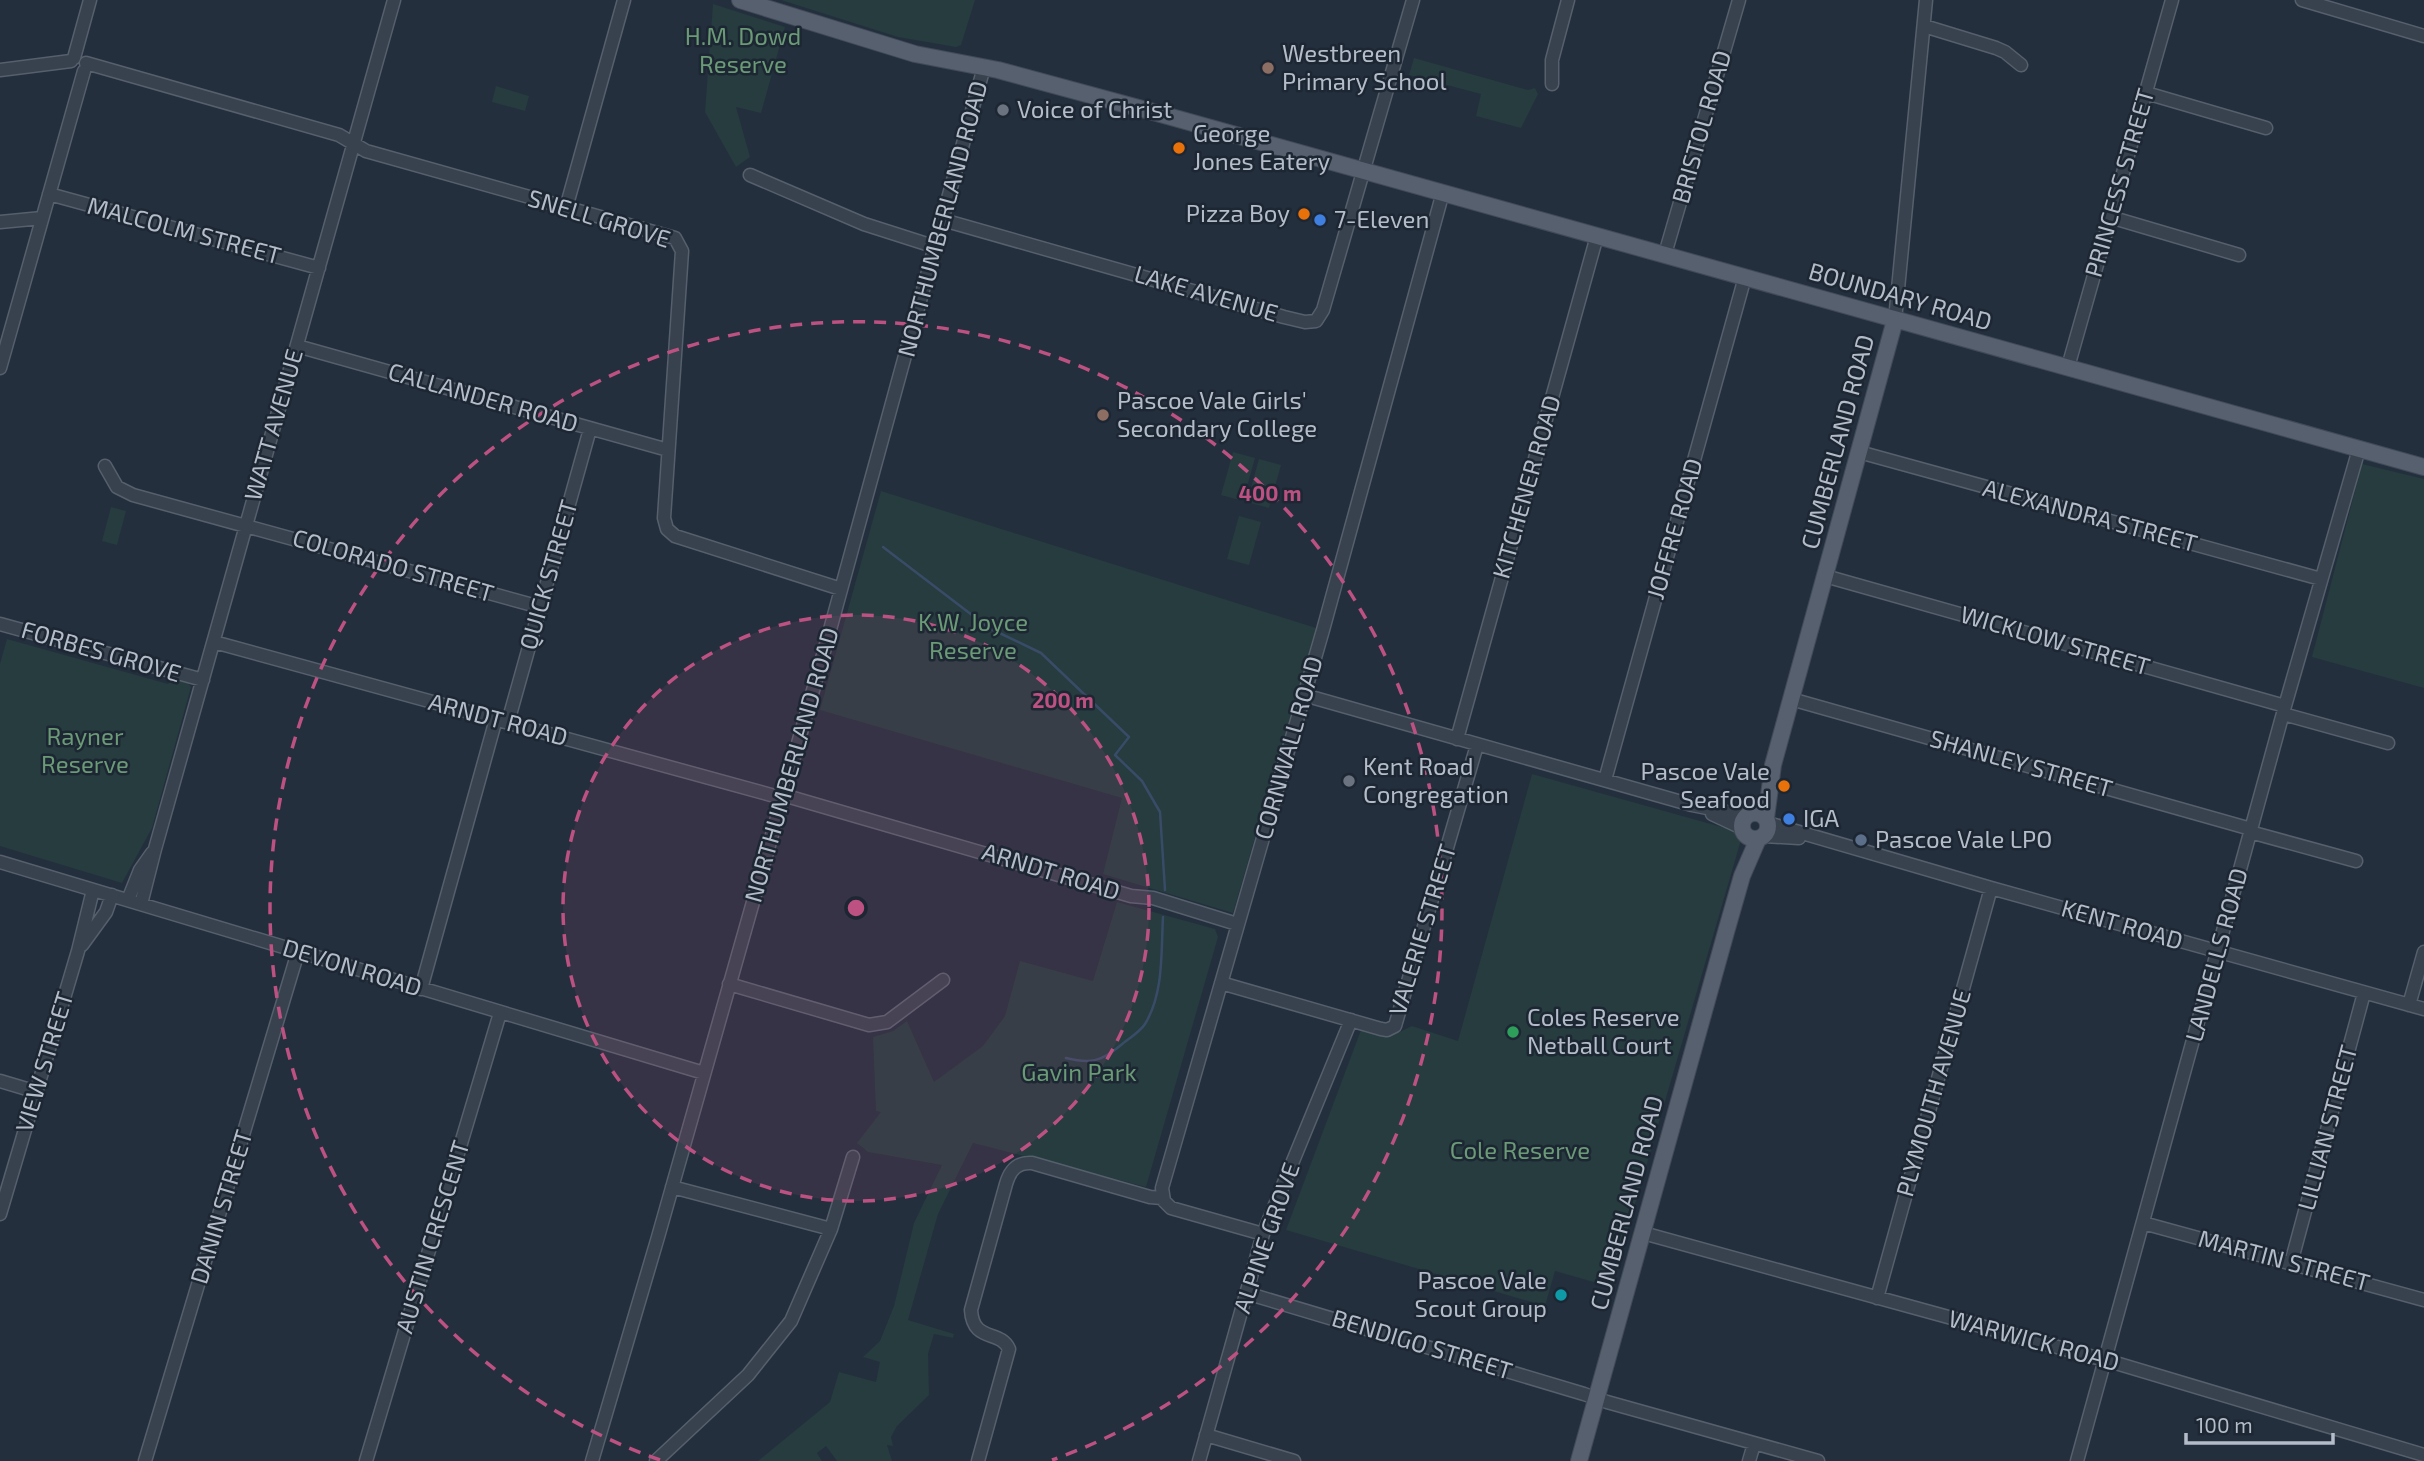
<svg xmlns="http://www.w3.org/2000/svg" width="2424" height="1461" viewBox="0 0 2424 1461" font-family="'Exo 2',sans-serif">
<rect width="100%" height="100%" fill="#242f3e"/>
<path fill="#263c3f" d="M781,0H975L961,45L956,47L898,37Z
M713,4L785,27L761,113L736,107L750,157L736,167L705,112Z
M1414,58L1528,90L1535,88L1538,94L1521,128L1476,116L1481,94L1409,75Z
M496,86L529,96L525,111L492,102Z
M1233,452L1255,458L1243,501L1221,495Z
M1259,459L1281,465L1269,508L1247,502Z
M2362,464L2424,479V688L2312,657Z
M881,491L1316,628L1233,913L1103,874L1122,798L820,710Z
M111,507L126,511L117,545L102,541Z
M1239,516L1261,522L1249,565L1227,559Z
M7,639L168,684L173,679L188,683L191,687L152,828L122,883L0,846V664Z
M1532,774L1743,833L1611,1287L1555,1271L1545,1306L1286,1230L1361,1030L1391,1036L1412,1026L1458,1041Z
M1117,902L1215,929L1218,937L1146,1187L973,1143L938,1214L908,1320L954,1334L953,1338L934,1334L928,1354L929,1395L897,1426L891,1437L893,1446L887,1445L892,1461H837L826,1446L817,1453L822,1461H758L830,1402L839,1372L876,1382L880,1362L863,1357L880,1341L894,1306L914,1223L942,1165L868,1152L857,1143L881,1112L876,1111L873,1037L893,1031L907,1021L934,1082L983,1046L1005,1016L1020,961L1093,981Z"/>
<g fill="none" stroke-linecap="round" stroke-linejoin="round">
<path stroke="#394c67" stroke-width="2.5" d="M883,547L989,628L1041,653L1129,737L1115,755L1142,781L1160,812L1165,890
M1066,1058C1090,1064 1101,1062 1121,1045C1128,1039 1140,1032 1145,1024C1164,993 1161,952 1163,917"/>
<g stroke="#565f6c" stroke-width="15">
<path id="minor" d="M2302,0L2424,36
M1924,26L1996,48L2005,52L2021,65
M74,58L90,0
M86,63L339,135L366,151L675,238L682,251L664,518L667,529L675,536L841,589
M0,70L71,61
M1552,84V60L1568,0
M2146,93L2266,128
M750,175L864,224L936,247
M49,194L319,268
M566,208L624,0
M2110,217L2239,255
M943,220L1284,317L1305,322L1316,321L1323,310L1413,0
M0,222L42,218
M1665,254L1739,0
M1895,320L1926,0
M297,346L668,450
M2068,367L2172,0
M0,368L84,71
M1859,452L2321,579
M105,466L117,487L133,495L540,607
M1825,576L2285,706
M0,624L203,680
M214,642L782,798
M1304,695L1692,805L1747,816
M1791,699L2251,829
M2283,714L2388,743
M508,722L590,429
M1457,739L1597,236
M1605,780L1745,277
M783,795L1131,896L1153,898L1237,924
M1712,814L1742,828
M1768,823L1991,888L2424,1009
M2250,832L2356,861
M1764,836L1799,838
M0,862L704,1073
M128,900L140,870L152,853
M141,904L155,849L394,0
M82,945L106,912L112,895
M1221,983L1381,1029L1387,1030L1395,1026L1477,745
M729,984L869,1025L887,1022L943,980
M421,989L496,719
M2409,1005L2424,952
M0,1081L37,1092
M672,1187L831,1229
M0,1214L78,951L93,890
M2143,1223L2424,1300
M1643,1233L2119,1364L2424,1455
M1263,1234L1171,1208L1164,1201L1162,1188L1323,630L1443,192
M2291,1263L2364,993
M1246,1293L1584,1394L1607,1402L1818,1461
M1877,1298L1991,888
M1206,1435L1294,1461
M145,1461L298,952
M366,1461L500,1013
M592,1461L658,1237L825,648L984,67
M656,1461L748,1375L791,1321L831,1229L853,1157
M978,1461L1009,1349C1000,1329 973,1343 971,1310L1006,1184C1010,1170 1017,1162 1032,1163L1150,1197L1162,1198
M1199,1461L1263,1234L1351,1020
M1749,1461L1754,1444
M2077,1461L2285,706L2359,449"/>
</g>
<g stroke="#414a57" stroke-width="18">
<path id="major" d="M740,0L915,54L998,70L1157,113L2424,467
M1742 826a13 13 0 1 1 26 0a13 13 0 1 1-26 0Z
M1766,818L1773,765L1895,320
M1579,1461L1726,932L1742,876L1758,839"/>
</g>
<use href="#minor" stroke="#38414e" stroke-width="12"/>
<use href="#major" stroke="#56606e" stroke-width="16"/>
</g>
<circle cx="856" cy="908" r="293" fill="#bd5182" fill-opacity=".12"/>
<g fill="none" stroke="#bd5182" stroke-width="3.5" stroke-dasharray="12 9">
<circle cx="856" cy="908" r="293"/>
<path d="M660 1460A586 586 0 1 1 1052 1460"/>
</g>
<g fill="#8d6e63" stroke="#1d2633" stroke-width="2.5">
<circle cx="1268" cy="68" r="7"/>
<circle cx="1103" cy="415" r="7"/>
</g>
<g fill="#6b7280" stroke="#1d2633" stroke-width="2.5">
<circle cx="1003" cy="110" r="7"/>
<circle cx="1349" cy="781" r="7"/>
</g>
<g fill="#e8710a" stroke="#1d2633" stroke-width="2.5">
<circle cx="1179" cy="148" r="7"/>
<circle cx="1304" cy="214" r="7"/>
<circle cx="1784" cy="786" r="7"/>
</g>
<g fill="#3f7fe0" stroke="#1d2633" stroke-width="2.5">
<circle cx="1320" cy="220" r="7"/>
<circle cx="1789" cy="819" r="7"/>
</g>
<circle fill="#5c6f8a" stroke="#1d2633" stroke-width="2.5" cx="1861" cy="840" r="7"/>
<circle fill="#2e9e5b" stroke="#1d2633" stroke-width="2.5" cx="1513" cy="1032" r="7"/>
<circle fill="#0f9aa8" stroke="#1d2633" stroke-width="2.5" cx="1561" cy="1295" r="7"/>
<g text-anchor="middle" stroke-width="5" stroke-linejoin="round" paint-order="stroke">
<g font-size="24" fill="#6b9a76" stroke="#1d2633">
<text x="743" y="45">H.M. Dowd<tspan x="743" dy="28">Reserve</tspan></text>
<text x="973" y="631">K.W. Joyce<tspan x="973" dy="28">Reserve</tspan></text>
<text x="85" y="745">Rayner<tspan x="85" dy="28">Reserve</tspan></text>
<text x="1079" y="1081">Gavin Park</text>
<text x="1520" y="1159">Cole Reserve</text>
</g>
<g font-size="24" fill="#b4bcc9" stroke="#1d2633" text-anchor="start">
<text x="1282" y="62">Westbreen<tspan x="1282" dy="28">Primary School</tspan></text>
<text x="1017" y="118">Voice of Christ</text>
<text x="1193" y="142">George<tspan x="1193" dy="28">Jones Eatery</tspan></text>
<text x="1290" y="222" text-anchor="end">Pizza Boy</text>
<text x="1334" y="228">7-Eleven</text>
<text x="1117" y="409">Pascoe Vale Girls'<tspan x="1117" dy="28">Secondary College</tspan></text>
<text x="1363" y="775">Kent Road<tspan x="1363" dy="28">Congregation</tspan></text>
<text x="1770" y="780" text-anchor="end">Pascoe Vale<tspan x="1770" dy="28">Seafood</tspan></text>
<text x="1803" y="827">IGA</text>
<text x="1875" y="848">Pascoe Vale LPO</text>
<text x="1527" y="1026">Coles Reserve<tspan x="1527" dy="28">Netball Court</tspan></text>
<text x="1547" y="1289" text-anchor="end">Pascoe Vale<tspan x="1547" dy="28">Scout Group</tspan></text>
</g>
<g font-size="24" fill="#b4bcc9" stroke="#1d2633">
<text transform="translate(1702 127) rotate(-74)" y="8">BRISTOL ROAD</text>
<text transform="translate(2120 183) rotate(-74)" y="8">PRINCESS STREET</text>
<text transform="translate(599 219) rotate(17)" y="8">SNELL GROVE</text>
<text transform="translate(943 219) rotate(-75)" y="8">NORTHUMBERLAND ROAD</text>
<text transform="translate(184 231) rotate(15)" y="8">MALCOLM STREET</text>
<text transform="translate(1206 294) rotate(16)" y="8">LAKE AVENUE</text>
<text transform="translate(1900 297) rotate(16)" y="8">BOUNDARY ROAD</text>
<text transform="translate(483 398) rotate(16)" y="8">CALLANDER ROAD</text>
<text transform="translate(274 425) rotate(-74)" y="8">WATT AVENUE</text>
<text transform="translate(1838 442) rotate(-75)" y="8">CUMBERLAND ROAD</text>
<text transform="translate(1527 487) rotate(-74)" y="8">KITCHENER ROAD</text>
<text transform="translate(2090 516) rotate(15)" y="8">ALEXANDRA STREET</text>
<text transform="translate(1675 529) rotate(-74)" y="8">JOFFRE ROAD</text>
<text transform="translate(393 566) rotate(16)" y="8">COLORADO STREET</text>
<text transform="translate(549 575) rotate(-74)" y="8">QUICK STREET</text>
<text transform="translate(2055 641) rotate(16)" y="8">WICKLOW STREET</text>
<text transform="translate(101 652) rotate(16)" y="8">FORBES GROVE</text>
<text transform="translate(498 720) rotate(15)" y="8">ARNDT ROAD</text>
<text transform="translate(1289 748) rotate(-74)" y="8">CORNWALL ROAD</text>
<text transform="translate(2021 764) rotate(16)" y="8">SHANLEY STREET</text>
<text transform="translate(792 765) rotate(-74)" y="8">NORTHUMBERLAND ROAD</text>
<text transform="translate(1051 872) rotate(17)" y="8">ARNDT ROAD</text>
<text transform="translate(2122 925) rotate(16)" y="8">KENT ROAD</text>
<text transform="translate(1423 930) rotate(-73)" y="8">VALERIE STREET</text>
<text transform="translate(2217 955) rotate(-75)" y="8">LANDELLS ROAD</text>
<text transform="translate(352 968) rotate(17)" y="8">DEVON ROAD</text>
<text transform="translate(45 1062) rotate(-73)" y="8">VIEW STREET</text>
<text transform="translate(1934 1093) rotate(-74)" y="8">PLYMOUTH AVENUE</text>
<text transform="translate(2328 1128) rotate(-75)" y="8">LILLIAN STREET</text>
<text transform="translate(1627 1203) rotate(-75)" y="8">CUMBERLAND ROAD</text>
<text transform="translate(222 1207) rotate(-73)" y="8">DANIN STREET</text>
<text transform="translate(433 1237) rotate(-73)" y="8">AUSTIN CRESCENT</text>
<text transform="translate(1267 1238) rotate(-71)" y="8">ALPINE GROVE</text>
<text transform="translate(2284 1261) rotate(15)" y="8">MARTIN STREET</text>
<text transform="translate(2034 1341) rotate(15)" y="8">WARWICK ROAD</text>
<text transform="translate(1422 1345) rotate(17)" y="8">BENDIGO STREET</text>
</g>
</g>
<circle cx="856" cy="908" r="10" fill="#bd5182" stroke="#1d2633" stroke-width="3.5"/>
<g font-size="21" text-anchor="middle" font-weight="bold" fill="#bd5182" stroke="#1d2633" stroke-width="5" stroke-linejoin="round" paint-order="stroke">
<text x="1270" y="501">400 m</text>
<text x="1063" y="708">200 m</text>
</g>
<path d="M2186 1433v10h147v-10" fill="none" stroke="#b4bcc9" stroke-width="3.5"/>
<text x="2196" y="1433" font-size="21" fill="#b4bcc9" stroke="#1d2633" stroke-width="5" paint-order="stroke">100 m</text>
</svg>
